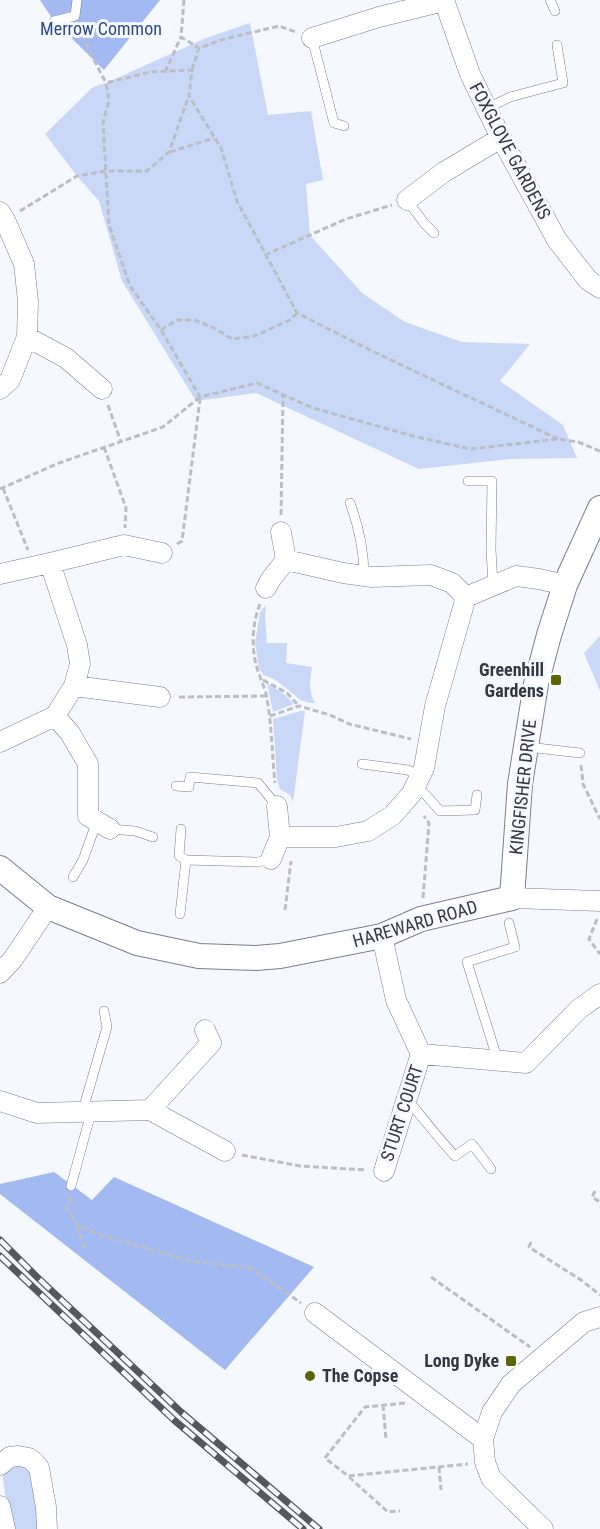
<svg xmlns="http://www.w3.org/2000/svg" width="600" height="1529" viewBox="0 0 600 1529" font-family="'Roboto Condensed',sans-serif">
<rect width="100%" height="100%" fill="#f5f8ff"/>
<path fill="#cad8f8" d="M250,23L268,115L311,111L323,180L306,184L310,235L362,293L405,322L462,342L530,344L500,381L563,425L577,458L511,459L419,469L256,393L196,401L122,281L99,201L77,176L45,134L93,87L106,83L206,38Z
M266,605L265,618L267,643H287L286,663L312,667C310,680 308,691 315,703H310L300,700L291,692L274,679L263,675L259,668L255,643L260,612Z
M600,636V691L584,653Z
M267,683L285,695L294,704L273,712Z
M300,711H305L293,802L290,795L280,789L277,779L273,719Z
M15,1463L34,1470L38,1527L37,1529H12L9,1523L3,1479V1473Z"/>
<path fill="#a2baf1" d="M40,0H160L104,70L54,21Z
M54,1172L92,1200L114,1177L314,1267L225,1370L0,1194V1184Z"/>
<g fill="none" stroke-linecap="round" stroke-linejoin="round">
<g stroke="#787f8e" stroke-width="10">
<path id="service" d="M550,0L555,11
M54,21L75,16L77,0
M312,38L334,123L344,126
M486,109L510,97L563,83L557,45
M407,200L424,223L434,233
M468,481H492L491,549L493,585
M350,503C359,527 364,550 364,576
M528,747L580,753
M362,764L408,770L419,776
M176,786L189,787L190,777L258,783L277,806
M415,786L426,795L440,811L475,810L477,795
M110,829L135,831L153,837
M181,829L179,856L186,860L258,862L271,859
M73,877L83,860L97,821
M180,914L186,860
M498,1061L467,962L515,947L509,923
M407,1099C423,1118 438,1138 455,1156L472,1144L491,1169
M82,1113L107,1027L104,1011
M71,1186L91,1113"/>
</g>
<g stroke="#787f8e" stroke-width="21">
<path id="minor" d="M444,0L470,74L501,138L557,240L588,280L600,288
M312,38L379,17L444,1
M407,200L444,172L501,138
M0,212L5,220L24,264L28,301L27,337L10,380L0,389
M27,337L66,358L102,389
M286,560L343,573L372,577L431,575L452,583L466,597
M50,563L124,545L162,553
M0,574L50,563L77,645L80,664L74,686L55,716L0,742
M266,588L271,579L286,560L281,532
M74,686L160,697
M55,716L70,733L88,764V816L110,829
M277,806L280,837
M271,859L280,837H336L368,831L393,815L412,793L424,768L435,706L466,597L516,576L539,579L565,585
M512,898L600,901
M382,936L396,1000L421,1054
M0,973L13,959L48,907
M421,1054L526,1063L579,1009L600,994
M0,1101L37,1113L150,1110L225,1151
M150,1110L211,1043L205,1030
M384,1171L421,1054
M315,1313L483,1439
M0,1465L10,1457L18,1456L29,1458L35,1463L39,1468L46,1507L47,1529
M0,1506L5,1529
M543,1529L491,1478L485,1462L483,1439L492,1412L511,1384L584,1322L600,1317"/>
</g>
<g stroke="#787f8e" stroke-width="26">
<path id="tertiary" d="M0,868L48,907L137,943L199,956L256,958L280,956L382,936L421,919L512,898L520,784L536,684L549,635L565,585L600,508"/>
</g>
<path stroke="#bbbec5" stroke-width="3" stroke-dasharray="6 3" stroke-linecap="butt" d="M184,0L181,37L199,48
M79,27L94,60L106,83
M192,70L199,48L221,40L279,26L296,32
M165,72L181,37
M170,152L214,138
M20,211L77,176L106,171H147L169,152L188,98
M265,255L346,219L392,205
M161,330L177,320H195L216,329L232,339L255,336L290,320L297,313
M108,405L121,442
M558,439L372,351L297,313L237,201L221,148L189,96L192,70L150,72L106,83L109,100L103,123L109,225L130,286L161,330L200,397L257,383L313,408L413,436L470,449L558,439L578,442L600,451
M104,447L126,508L125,528
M3,488L28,550
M0,489L59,463L163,427L200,397
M281,515L283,395
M177,544L182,541L200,399
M260,604C252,624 251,648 257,668C260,679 266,689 267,699C272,727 272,755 275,783
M263,680L287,693L299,706
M179,697L267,696
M270,716L299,706L330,715L349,724L411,739
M581,765L583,784L600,819
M423,898L429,823L424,816
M285,910L291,861
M597,919L589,939L600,954
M242,1155L300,1166L366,1170
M595,1191L592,1197L600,1202
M70,1197L68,1209L77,1225L95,1233L190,1261L251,1268L301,1303
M77,1225L85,1250
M531,1242L529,1247L581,1280L600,1295
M431,1277L530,1347
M405,1403L365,1407L325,1458L348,1476L468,1464
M383,1405L386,1439
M439,1467L441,1490
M349,1477L388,1512L400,1511"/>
<use href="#service" stroke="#fff" stroke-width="9"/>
<use href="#minor" stroke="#fff" stroke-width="20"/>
<use href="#tertiary" stroke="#fff" stroke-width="24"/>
<g stroke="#55585f" stroke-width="7">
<path id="rail" d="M0,1240L37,1277L181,1412L319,1529
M0,1256L174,1420L303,1529"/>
</g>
<use href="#rail" stroke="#f5f8ff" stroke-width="4.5" stroke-dasharray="14" stroke-linecap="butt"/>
</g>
<g fill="#5c6506" stroke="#f5f8ff" stroke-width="2">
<rect x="550" y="674" width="12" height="12" rx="3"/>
<rect x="505" y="1355" width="12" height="12" rx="3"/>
<circle cx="310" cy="1376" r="6"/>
</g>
<g text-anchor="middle" stroke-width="6" stroke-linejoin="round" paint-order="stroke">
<g font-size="18" fill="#2f498a" stroke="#f5f8ff">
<text x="101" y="35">Merrow Common</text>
</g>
<g font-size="18" fill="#35383f" stroke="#f5f8ff">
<text transform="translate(510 151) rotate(62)" y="6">FOXGLOVE GARDENS</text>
<text transform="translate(523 787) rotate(-84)" y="6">KINGFISHER DRIVE</text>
<text transform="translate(415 924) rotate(-16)" y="6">HAREWARD ROAD</text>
<text transform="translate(402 1113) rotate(-72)" y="6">STURT COURT</text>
</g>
<g font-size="18" font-weight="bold" fill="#35383f" stroke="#f5f8ff" text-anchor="end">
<text x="544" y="676">Greenhill<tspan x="544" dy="21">Gardens</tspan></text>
<text x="499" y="1367">Long Dyke</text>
<text x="322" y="1382" text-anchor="start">The Copse</text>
</g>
</g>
</svg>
